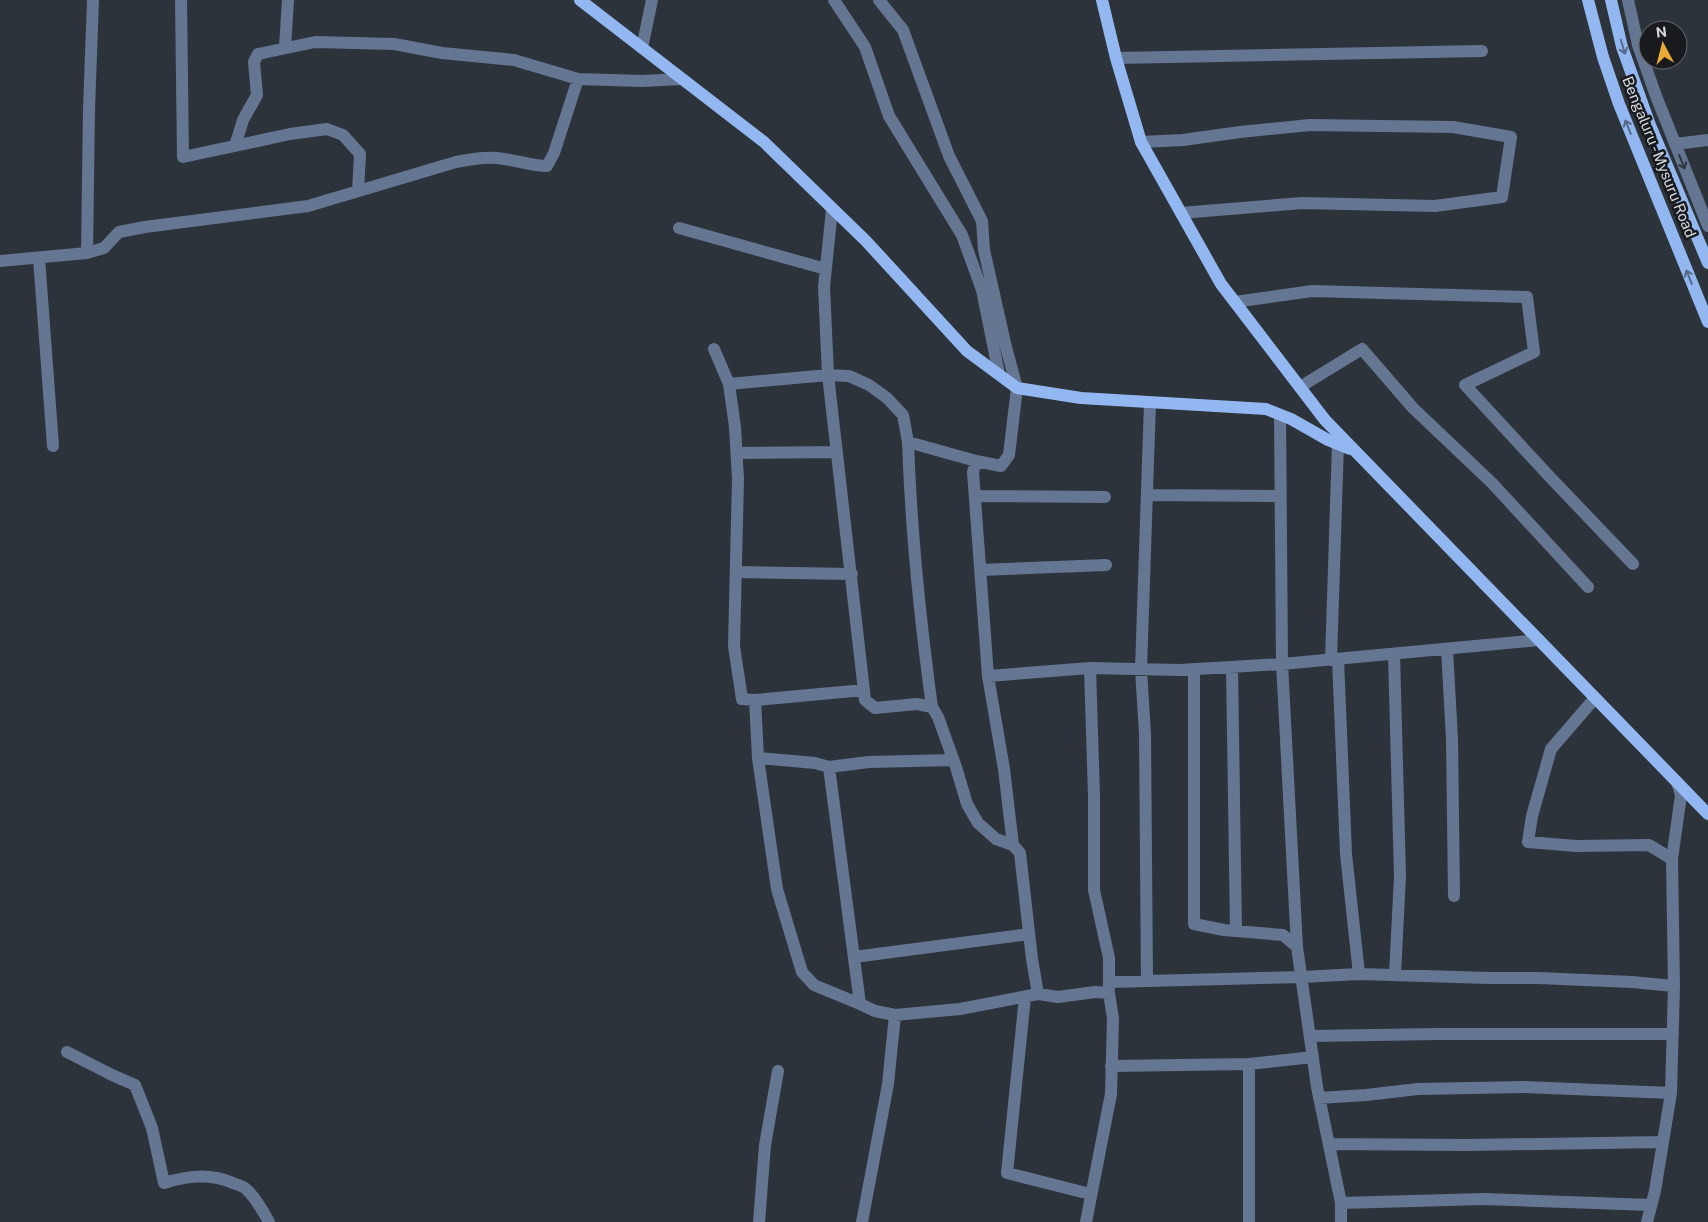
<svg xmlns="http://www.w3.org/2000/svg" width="1708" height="1222" viewBox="0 0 1708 1222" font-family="'Public Sans',sans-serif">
<rect width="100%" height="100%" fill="#2d333b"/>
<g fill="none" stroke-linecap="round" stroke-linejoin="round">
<path stroke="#647692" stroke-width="12" d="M181,0L183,157L290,134L327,129L343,135L360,154L358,191
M834,0L865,47L889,116L962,235L982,290L999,374
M879,0L903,30L949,156L982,221L984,250L1006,347L1017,388L1009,455L1001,466L976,461L973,472L988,676L1090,668L1180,670L1282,664L1539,640
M1628,0L1638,45L1656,96L1708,226
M285,47L288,0
M642,48L652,0
M1116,58L1482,51
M1141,142L1183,140L1240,132L1310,125L1453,127L1511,137L1502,197L1435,206L1302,203L1181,213
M1675,144L1708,140
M235,146L243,120L257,95L254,62L258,54L315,42L394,44L442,53L514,60L578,79
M832,209L824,287L828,375L865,700L875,708L917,704L932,707L938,717L956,767L967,804L978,823L996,839L1013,845L1020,853L1032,959L1038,994L1058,997L1095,992L1109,993L1113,1019L1111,1094L1086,1222
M679,228L826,269
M87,253L89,109L93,0
M39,258L53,446
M0,261L87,253L104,248L119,232L145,227L308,206L456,162C472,159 487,156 504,159C519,161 532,166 547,166L554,153L578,79L642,81L681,79
M1235,302L1312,291L1527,297L1534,352L1465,385L1548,475L1633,564
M714,349L729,384L735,427L738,479L734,646L742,699L755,700L864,690
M729,384L828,375L849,376L869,385L887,398L903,415L908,442
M1300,387L1362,349L1413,408L1492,483L1588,587
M1280,415L1282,664L1297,947
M737,453L837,452
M1147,495L1280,496
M975,496L1105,497
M980,570L1106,565
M736,572L852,574
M1447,649L1452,739L1454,896
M1394,654L1400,876L1395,974
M1338,659L1346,854L1359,974
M1331,660L1338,443
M1232,667L1236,931
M1090,668L1094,797V890L1109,958V989
M1194,669V924L1224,930L1283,935L1297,947L1317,1087L1341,1203V1222
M988,676L1004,769L1013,845
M1595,698L1551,749L1532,816L1528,842L1576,846L1649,845L1672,859
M755,700L758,758L777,889L802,972L814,985L860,1004
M932,707C920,619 911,531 908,442L976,461
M758,758L815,763L829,767L860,1004L875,1011L895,1015L960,1009L1038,994
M829,767L869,762L953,760
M854,957L1029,934
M1147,981L1145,734L1141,669L1150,403
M1109,982L1302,977L1359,974L1490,978H1538L1632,982L1674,986L1672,859L1681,795L1677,782
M1025,997L1007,1173L1090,1194
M1310,1036L1439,1034H1673
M67,1052L112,1075L135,1085L152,1128L164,1183C187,1176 210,1173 233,1183C238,1185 244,1186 247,1190C256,1198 263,1211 269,1222
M1249,1064L1313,1057
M1111,1066L1249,1064V1222
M1319,1098L1366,1095L1418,1089L1524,1087L1671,1093
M1329,1144L1467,1145L1663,1142
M1341,1203L1484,1199L1651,1205
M759,1222L765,1145L778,1071
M862,1222L888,1084L895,1015
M1647,1222L1655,1191L1671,1093L1674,986"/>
<path stroke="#93b8f1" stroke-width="12" d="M580,0L764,142L866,241L967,351L1017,388L1081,398L1266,409L1291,419L1328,440L1350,449
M1102,0L1116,58L1141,142L1221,284L1325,420L1708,814
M1588,0L1603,57L1619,104L1708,322
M1611,0L1622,47L1650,125L1708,263"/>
</g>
<defs><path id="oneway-shaft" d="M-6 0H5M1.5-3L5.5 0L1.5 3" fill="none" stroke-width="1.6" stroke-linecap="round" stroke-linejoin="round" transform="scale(1.25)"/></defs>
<g stroke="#566988">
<use href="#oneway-shaft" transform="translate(1623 47) rotate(73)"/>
<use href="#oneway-shaft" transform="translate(1628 127) rotate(-112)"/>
<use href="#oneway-shaft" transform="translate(1689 277) rotate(-112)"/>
</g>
<use stroke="#2f3641" href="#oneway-shaft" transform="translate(1682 162) rotate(68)"/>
<g text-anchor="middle" stroke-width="5" stroke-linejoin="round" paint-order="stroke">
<g font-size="15" fill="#d7dae0" stroke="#181a1e">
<text transform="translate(1659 157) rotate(68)" y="5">Bengaluru - Mysuru Road</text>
</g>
</g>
<g transform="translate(1663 45) rotate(353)"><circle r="24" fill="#181a1e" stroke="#64676c"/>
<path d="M0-4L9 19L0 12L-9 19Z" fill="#e9ab38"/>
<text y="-8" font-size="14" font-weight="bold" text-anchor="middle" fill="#d7dae0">N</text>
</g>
</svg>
